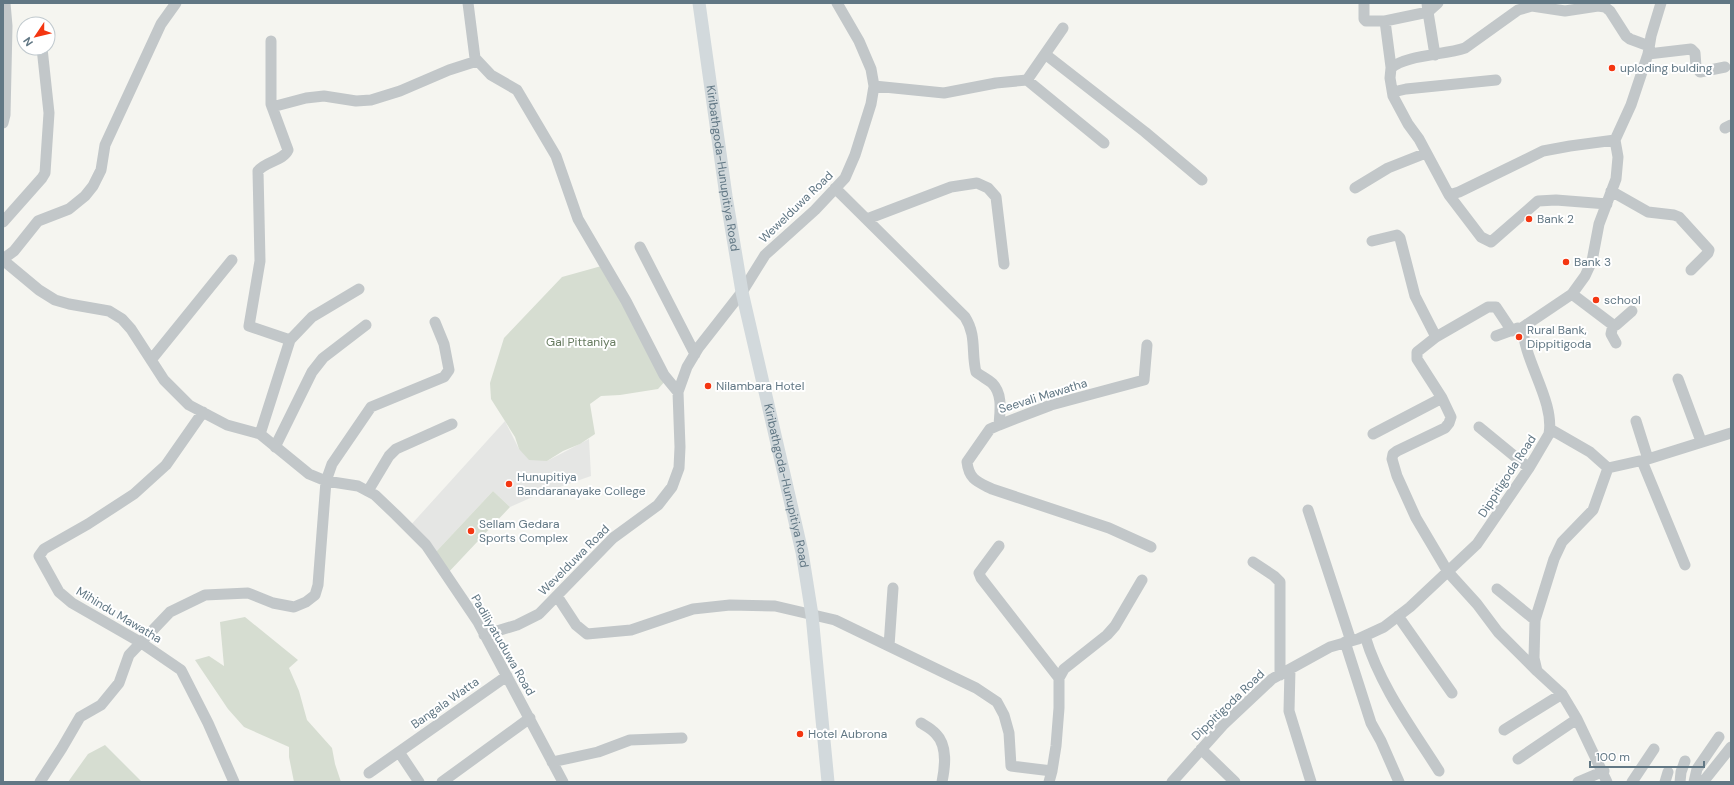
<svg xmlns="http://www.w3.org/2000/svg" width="1734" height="785" viewBox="0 0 1734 785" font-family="'DM Sans',sans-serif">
<rect width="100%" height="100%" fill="#f5f5f0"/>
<path fill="#e5e6e4" d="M505,421L519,449L547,461L589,439L591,476L537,495L510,507L493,491L433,555L409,527Z"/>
<path fill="#d6ddd1" d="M605,265L667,379L658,389L620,395L601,396L590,404L595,434L580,444L563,451L547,461L529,460L519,449L515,437L491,399L490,383L504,338L562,277Z
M493,491L510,507L446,575L433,555Z
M245,617L298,660L289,668L299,691L307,720L332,748L335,764L341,782H294L289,757V747L244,727L228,709L195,660L209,656L224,666L220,622Z
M105,745L142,782H68L88,754Z"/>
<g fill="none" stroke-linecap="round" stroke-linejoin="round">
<path stroke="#c2c7c9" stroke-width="11" d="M468,3L475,58L491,75L517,90L556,156L578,219L626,301L664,375L678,392
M1364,3V19L1366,21H1385
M271,41V104L288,150C283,161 266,161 258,171L260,261L249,326L290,340
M1045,54L1145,132L1202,180
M1648,54L1691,49L1695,53L1696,67L1700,72L1725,67
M1435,55L1428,12L1438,3
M1391,67L1385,21L1428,12L1427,3
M1027,80L1104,143
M874,86L944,93L996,83L1027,80L1063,28
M1393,92L1406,89L1496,80
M272,107L306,98L324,96L356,101L371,100L400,91L449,70L477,61
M3,123L5,115L7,26L5,3
M1725,128L1731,125
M1615,140L1570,146L1543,151L1459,192L1449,195L1419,139L1408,124L1393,96L1390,78L1391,68C1406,55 1444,55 1465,48L1518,10L1532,6L1565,11L1598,6L1605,7L1610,11L1626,36L1630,39L1649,46
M835,188L965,317C977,336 971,352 976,372C981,376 987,379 992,383C1003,394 1000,411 999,425L1051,405L1144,380L1147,345
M1355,188L1388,168L1426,153
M1611,191L1648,212L1674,215L1679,217L1709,250L1708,253L1691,270
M1449,195L1481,237L1491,242L1538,201L1556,200L1607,204
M867,219L951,187L977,183L988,188L996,197L1004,264
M3,222L42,178L45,173L49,113L42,48
M1372,241L1397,235L1400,238L1415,296L1436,337
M640,247L695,354
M3,259L14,251L38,221L69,209L85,196L93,186L101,170L105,145L161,24L176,3
M3,260L39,290L55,300L69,304L109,311L122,319L131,329L164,380L189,405L227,425L260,434L309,474L326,481L358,486L375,495L396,515L426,545L478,622L563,782
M1572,294L1613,325H1616L1632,311
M1613,325L1611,334L1616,343
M1512,331L1496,307H1488L1436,337L1417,352V359L1442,398L1451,417L1449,423L1445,428L1397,451L1393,454L1392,459L1397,476L1416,518L1448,572L1477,604L1498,632L1537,671
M1496,336L1518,328
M151,360L232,260
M1678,379L1701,441
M203,412L166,465L134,494L88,524L44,549L39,556L59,592L72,603L140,642L181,670L208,723L234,782
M1636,421L1648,459
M999,425L990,429L967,462C969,480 978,482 992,489L1109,528L1151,547
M1479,427L1529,468
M1550,429L1590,452L1608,468L1593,510L1562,542L1554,559L1535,620L1534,658L1537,671L1562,694L1577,719L1607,782
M260,434L290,340L312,317L359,289
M1373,434L1442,398
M275,447L312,372L323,358L366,325
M1642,461L1685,565
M1608,468L1648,459L1731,433
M368,491L389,456L396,449L452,424
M1308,510L1351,641
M999,546L979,573L981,578L1059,678
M1253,562L1274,576L1280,582V675
M1497,589L1535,620
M557,596L576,625L587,634L631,630L693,609L730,605L775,606L835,620L953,677L976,688L997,702L1004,715L1009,733L1011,766L1052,771L1049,782
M1398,616L1452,693
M484,635L517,625L539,614L613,538L658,505L672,487L679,468L680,447L678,392L687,367L699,347L742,292L765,255L815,210L845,178L855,155L871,104L874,86L871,69L859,41L837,3
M1365,636C1380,686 1411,727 1439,771
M1345,642L1371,723L1381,741L1399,782
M889,646L893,588
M1290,669L1289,711L1311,782
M921,723C926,726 932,729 936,734C948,746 945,767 942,782
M1504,730L1562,694
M1201,749L1235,782
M399,752L419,782
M1518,759L1577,719
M552,762L598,752L630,740L682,738
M1052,771L1056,746L1059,708V678L1064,669L1107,635L1115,626L1142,580
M369,773L507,676
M40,782L62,748L80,717L101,705L119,683L129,655L170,612L205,595L248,593L273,603L294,607L306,602L315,595L318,585L326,481L332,464L371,407L444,377L449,370L444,344L435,322
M442,782L530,718
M1172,782L1223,725L1272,679L1330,647L1358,639L1384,627L1410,607L1477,544L1529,468L1549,434C1555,401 1523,360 1523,327L1572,294L1585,276L1592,261L1599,224L1616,179L1618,157L1615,140L1631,105L1648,54L1651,36L1661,3
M1578,782L1604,771
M1632,782L1654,749
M1665,782L1668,772
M1680,782L1681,772L1685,761
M1694,782L1697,769L1719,737
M1703,782L1731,747"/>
<path stroke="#d2d9dc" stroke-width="13" id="s1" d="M699,3L726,196L742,292L802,552L812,615L828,782"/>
</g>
<g fill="#f43611" stroke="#fff" stroke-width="1.5">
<circle cx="1612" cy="68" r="4"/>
<circle cx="1529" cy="219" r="4"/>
<circle cx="1566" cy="262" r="4"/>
<circle cx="1596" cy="300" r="4"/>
<circle cx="1519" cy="337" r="4"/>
<circle cx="708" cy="386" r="4"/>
<circle cx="509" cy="484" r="4"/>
<circle cx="471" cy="531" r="4"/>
<circle cx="800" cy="734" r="4"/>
</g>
<g text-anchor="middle" stroke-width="4" stroke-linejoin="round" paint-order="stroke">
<g font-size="12" fill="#617784" stroke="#fff" text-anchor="start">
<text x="1620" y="72">uploding bulding</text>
<text x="1537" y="223">Bank 2</text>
<text x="1574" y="266">Bank 3</text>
<text x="1604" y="304">school</text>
<text x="1527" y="334">Rural Bank,<tspan x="1527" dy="14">Dippitigoda</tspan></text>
<text x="716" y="390">Nilambara Hotel</text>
<text x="517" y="481">Hunupitiya<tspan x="517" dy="14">Bandaranayake College</tspan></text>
<text x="479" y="528">Sellam Gedara<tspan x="479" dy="14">Sports Complex</tspan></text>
<text x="808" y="738">Hotel Aubrona</text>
</g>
<g font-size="12" fill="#617784" stroke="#fff">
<text dy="4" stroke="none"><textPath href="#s1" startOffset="167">Kiribathgoda-Hunupitiya Road</textPath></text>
<text transform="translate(796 207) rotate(-44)" y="4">Wewelduwa Road</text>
<text transform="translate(1043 396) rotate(-17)" y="4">Seevali Mawatha</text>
<text transform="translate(1507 476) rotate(-57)" y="4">Dippitigoda Road</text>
<text dy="4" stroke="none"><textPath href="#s1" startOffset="491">Kiribathgoda-Hunupitiya Road</textPath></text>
<text transform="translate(574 560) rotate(-45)" y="4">Wevelduwa Road</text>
<text transform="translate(119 615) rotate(31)" y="4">Mihindu Mawatha</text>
<text transform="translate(503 645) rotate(60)" y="4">Padiliyatuduwa Road</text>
<text transform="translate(445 703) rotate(-35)" y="4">Bangala Watta</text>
<text transform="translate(1228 705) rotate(-44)" y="4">Dippitigoda Road</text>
</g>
<g font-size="12" fill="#677b60" stroke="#fff">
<text x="581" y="346">Gal Pittaniya</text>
</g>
</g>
<rect width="1734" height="785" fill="none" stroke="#617784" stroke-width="8"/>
<g transform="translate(36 36) rotate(235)"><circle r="19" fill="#ffffff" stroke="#c0c9ce"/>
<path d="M0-3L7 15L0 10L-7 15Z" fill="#f43611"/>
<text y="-6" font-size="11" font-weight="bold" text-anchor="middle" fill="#617784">N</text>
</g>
<path d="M1590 761v6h114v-6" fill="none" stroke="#617784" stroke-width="2"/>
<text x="1596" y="761" font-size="12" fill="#617784" stroke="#ffffff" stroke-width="3" paint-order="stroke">100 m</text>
</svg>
